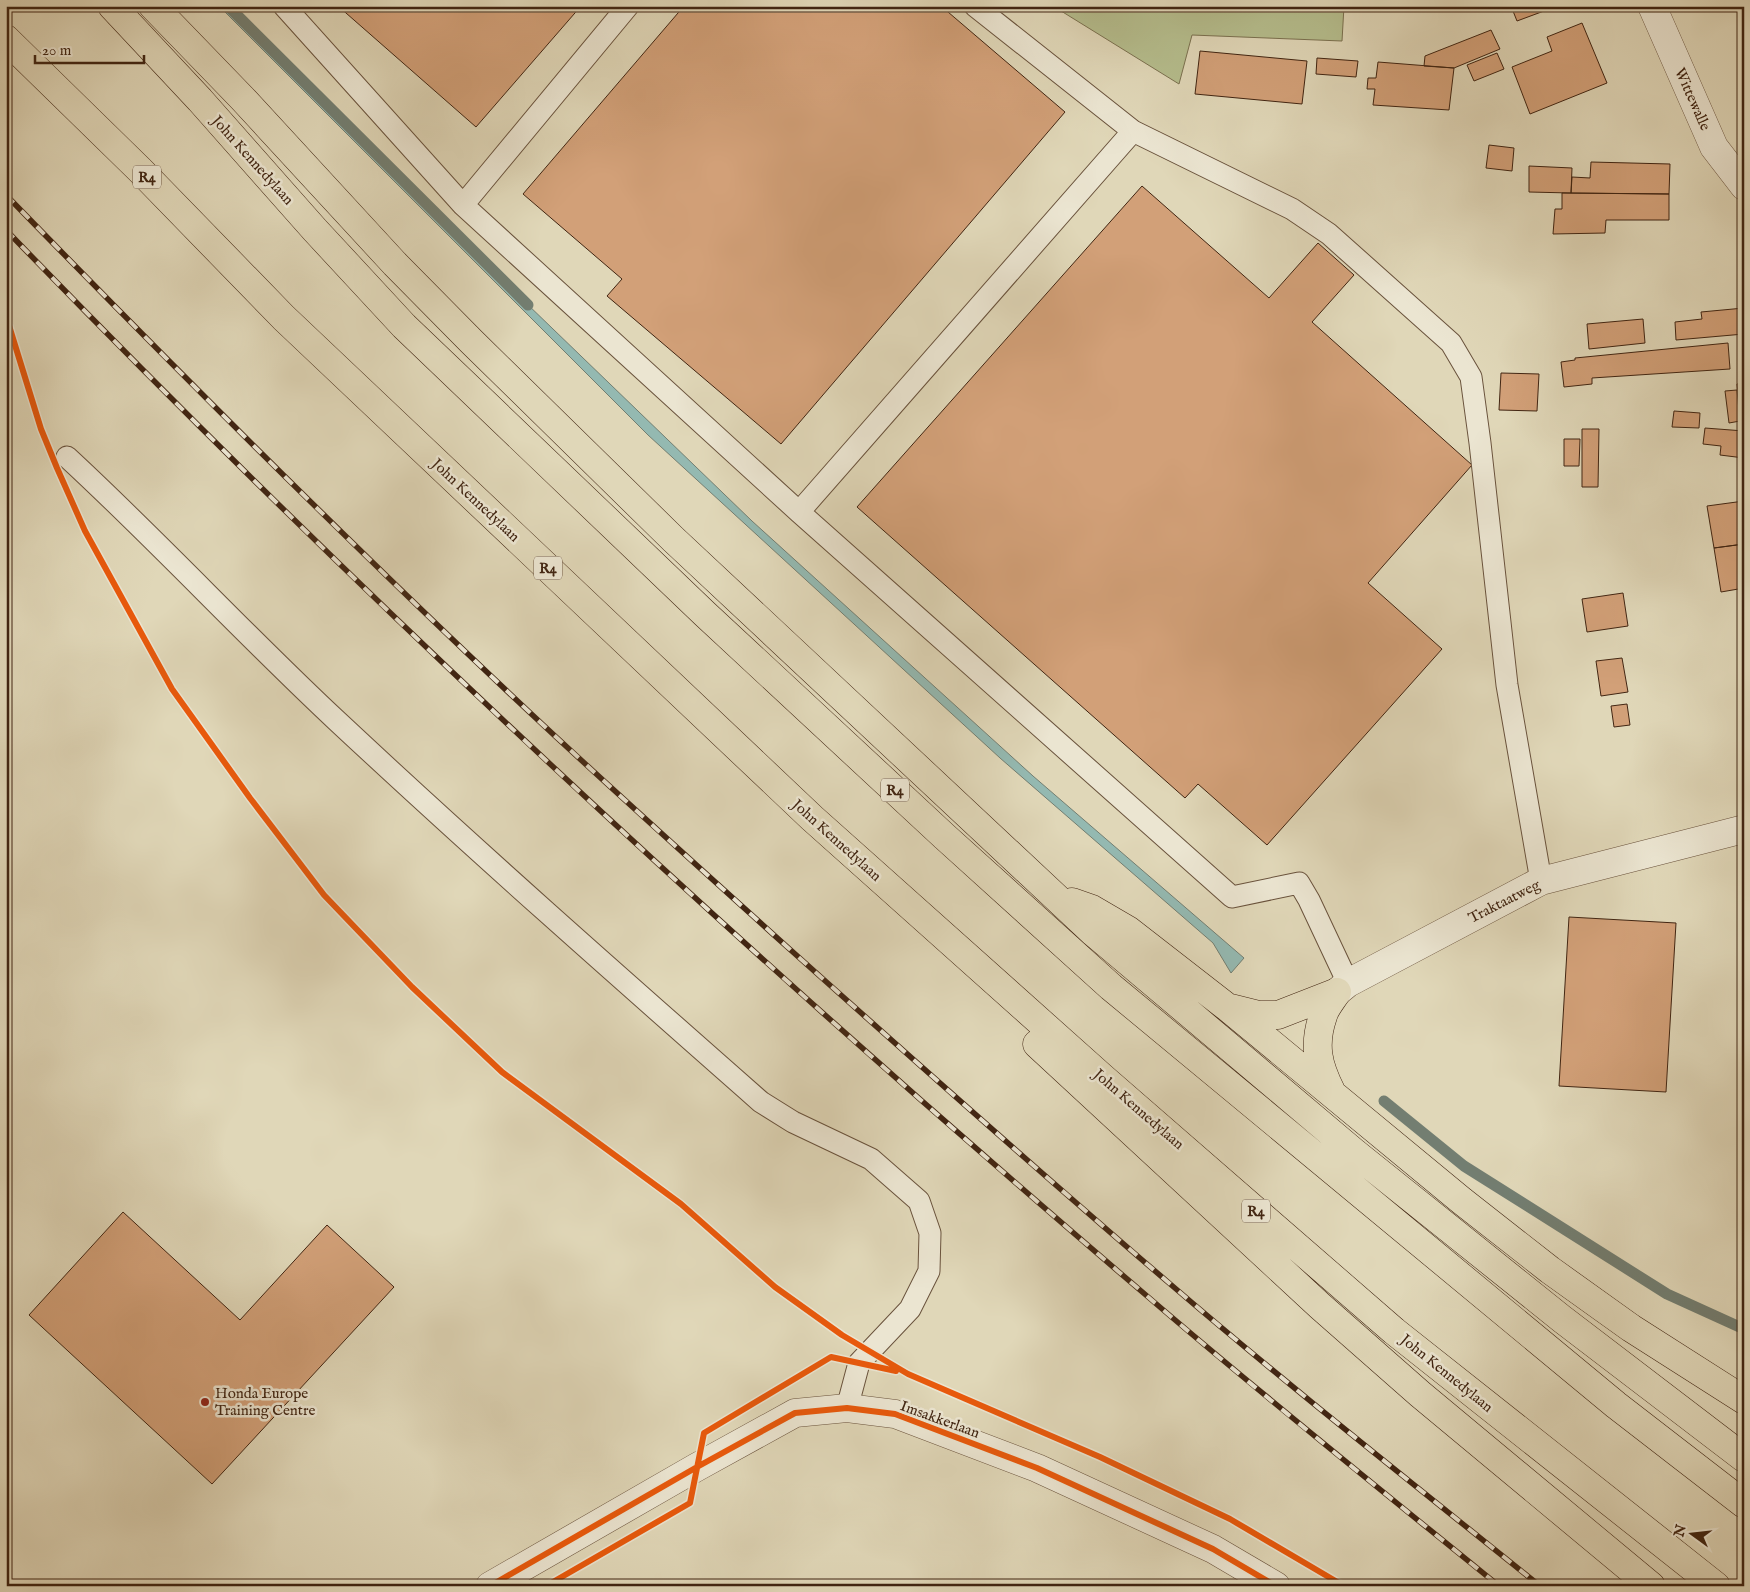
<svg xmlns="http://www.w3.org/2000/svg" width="1750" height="1592" viewBox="0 0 1750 1592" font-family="'IM FELL English',serif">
<rect width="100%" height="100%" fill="#e0d7b8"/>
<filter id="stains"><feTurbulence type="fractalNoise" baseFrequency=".004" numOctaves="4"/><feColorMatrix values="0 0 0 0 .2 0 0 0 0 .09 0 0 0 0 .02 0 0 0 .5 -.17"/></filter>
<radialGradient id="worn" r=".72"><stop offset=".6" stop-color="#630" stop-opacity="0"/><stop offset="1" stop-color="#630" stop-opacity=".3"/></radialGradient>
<path fill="#b5bd8d" stroke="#7b7150" d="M1053,6H1344L1342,41L1192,35L1179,84Z"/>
<path fill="#94b9b1" stroke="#737e71" d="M219,6H228L439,219L752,521L1033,776L1244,958L1231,973L1213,943L1000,758L648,435Z"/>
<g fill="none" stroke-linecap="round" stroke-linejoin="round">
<path stroke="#737e71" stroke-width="11" d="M228,6L528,305
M1384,1101L1464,1166L1667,1294L1744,1329"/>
</g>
<path fill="#d2a078" stroke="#412512" d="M338,6H581L476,127Z
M684,6H941L1065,112L781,444L607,296L622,279L523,194Z
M1511,6H1545L1542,8L1544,11L1517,21Z
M1582,23L1607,83L1530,114L1512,67L1552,51L1547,37Z
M1491,30L1500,49L1454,68L1424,66L1425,56Z
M1200,51L1307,61L1302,104L1195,94Z
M1497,53L1504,69L1474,81L1467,65Z
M1317,58L1358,61L1356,77L1316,74Z
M1378,62L1454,68L1449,110L1373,105L1375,89H1367L1368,78H1376Z
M1489,145L1514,148L1512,171L1486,168Z
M1591,162L1670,164L1669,194L1571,193L1572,177L1590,178Z
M1529,166L1572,168L1571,193L1529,192Z
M1142,186L1269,298L1318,243L1354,275L1312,322L1472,465L1368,583L1442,649L1267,845L1198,784L1185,798L857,507Z
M1562,193L1669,194V220H1606L1605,233L1553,234L1555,209H1562Z
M1744,308V334L1676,340L1675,322L1702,319L1701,312Z
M1643,319L1645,343L1589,349L1587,324Z
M1728,343L1730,369L1592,378V384L1564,387L1561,362L1575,360V358Z
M1501,373L1539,374L1537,411L1499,410Z
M1744,383V431H1742L1737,384Z
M1737,390L1740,421L1729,423L1725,391Z
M1674,411L1700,413L1699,428L1672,427Z
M1705,428L1744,431V458L1720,455L1721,446L1703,444Z
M1582,429H1599L1598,487H1582Z
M1564,439H1580L1579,466H1564Z
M1744,501V544L1714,548L1707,506Z
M1744,544V588L1721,592L1714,548Z
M1623,593L1628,626L1587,632L1582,599Z
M1622,658L1628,692L1601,696L1596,661Z
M1627,704L1630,725L1614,727L1611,706Z
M1744,720V750L1739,721Z
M1569,917L1676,923L1666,1092L1559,1086Z
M123,1212L240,1320L327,1225L394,1287L212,1484L29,1315Z"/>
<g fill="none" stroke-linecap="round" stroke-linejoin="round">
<g stroke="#69523c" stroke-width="23">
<path id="service" d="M284,6L463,205L799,512L1232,897L1299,883L1309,900L1348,983
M975,6L1133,131L1292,209L1329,234L1451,343L1471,377L1480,443L1507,685L1541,881
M463,205L628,6
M67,457C159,542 244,634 336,720C475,850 618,976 761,1102L793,1122L871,1159L919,1201L930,1233L929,1271L910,1309L859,1363L847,1408
M799,512L1133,131"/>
</g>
<g stroke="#69523c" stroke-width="29">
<path id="minor" d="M1337,992L1348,983L1541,881L1744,829
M490,1586L697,1467L795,1413L847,1408L895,1414L1037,1468L1213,1549L1276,1586"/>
</g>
<g stroke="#69523c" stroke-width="29">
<path id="tertiary" d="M1652,6L1714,147L1744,186"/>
</g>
<g stroke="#412512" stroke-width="29">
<path id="trunk" d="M112,6L200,100L315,230L404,326L705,614L944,836L1111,987L1616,1405L1744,1504
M153,6L242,98L395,264L471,341L673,539L1093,932L1355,1153L1562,1319L1744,1458
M6,39L140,170L284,318L812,818L1103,1078L1394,1331L1716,1586
M1072,902L1092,909L1128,930L1227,1007L1462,1201L1550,1270L1631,1328L1744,1400
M1231,1008L1259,1015H1278L1337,992
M1037,1044L1320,1306L1420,1394L1651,1586
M1331,1091C1318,1065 1313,1045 1323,1016C1325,1008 1332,1000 1337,992"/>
</g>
<use href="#service" stroke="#ebe5d1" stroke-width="21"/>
<use href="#minor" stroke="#ebe5d1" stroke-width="28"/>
<use href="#tertiary" stroke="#ebe5d1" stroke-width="28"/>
<use href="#trunk" stroke="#e0d7b8" stroke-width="28"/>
<g stroke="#412512" stroke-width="5.5">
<path id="rail" d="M6,195C185,379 367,561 555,736C634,809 714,881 794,953C918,1064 1043,1175 1169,1283C1290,1387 1416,1486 1540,1586
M6,230C368,605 751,958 1147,1296C1262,1395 1381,1490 1499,1586"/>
</g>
<use href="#rail" stroke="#ebe5d1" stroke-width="4" stroke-dasharray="11" stroke-linecap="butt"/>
<g stroke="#ebe5d1" stroke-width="9">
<path id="cycleway" d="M6,316L41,429L57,468L85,531L172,689L250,798L324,895L412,987L502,1072L681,1204L775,1287L842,1335L908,1374L1100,1457L1230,1519L1344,1586
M490,1586L697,1467L795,1413L847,1408L895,1414L1037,1468L1213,1549L1276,1586
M546,1586L690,1503L704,1433L831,1357L896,1371"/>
</g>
<use href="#cycleway" stroke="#e8590c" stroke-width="6"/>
</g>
<circle fill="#8f2418" stroke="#ebe5d1" stroke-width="2" cx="205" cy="1402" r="5"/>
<g text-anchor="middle" stroke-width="5" stroke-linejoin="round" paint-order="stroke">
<g fill="#ebe5d1" stroke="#745f4b" stroke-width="1">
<rect x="133" y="165.5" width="28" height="23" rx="4"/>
<rect x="534" y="556.5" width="28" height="23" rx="4"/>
<rect x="881" y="778.5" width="28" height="23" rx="4"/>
<rect x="1242" y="1199.5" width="28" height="23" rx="4"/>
</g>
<g font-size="14" font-weight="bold" fill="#412512">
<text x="147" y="182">R4</text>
<text x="548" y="573">R4</text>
<text x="895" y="795">R4</text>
<text x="1256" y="1216">R4</text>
</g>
<g font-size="15" fill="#412512" stroke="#ebe5d1">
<text transform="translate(1693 99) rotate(66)" y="5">Wittewalle</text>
<text transform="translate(253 160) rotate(48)" y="5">John Kennedylaan</text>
<text transform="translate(476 500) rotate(43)" y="5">John Kennedylaan</text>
<text transform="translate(837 840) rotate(42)" y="5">John Kennedylaan</text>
<text transform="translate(1504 901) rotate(-27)" y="5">Traktaatweg</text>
<text transform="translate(1139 1109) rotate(41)" y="5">John Kennedylaan</text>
<text transform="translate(1447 1373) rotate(39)" y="5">John Kennedylaan</text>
<text transform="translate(940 1419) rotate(20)" y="5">Imsakkerlaan</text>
</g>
<g font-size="15" fill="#412512" stroke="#ebe5d1" text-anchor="start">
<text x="215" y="1398">Honda Europe<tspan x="215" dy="17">Training Centre</tspan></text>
</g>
</g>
<rect width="1750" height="1592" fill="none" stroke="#e0d7b8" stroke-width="25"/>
<rect x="8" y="8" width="1735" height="1577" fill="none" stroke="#412512" stroke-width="2.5"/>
<rect x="12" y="12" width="1725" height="1567" fill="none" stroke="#412512"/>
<g transform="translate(1692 1534) rotate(285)" stroke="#ebe5d1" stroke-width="4" paint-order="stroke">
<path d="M0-4L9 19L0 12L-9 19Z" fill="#412512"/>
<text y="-8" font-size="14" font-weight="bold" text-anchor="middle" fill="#412512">N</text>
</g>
<path d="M35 55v8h109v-8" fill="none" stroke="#412512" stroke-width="2.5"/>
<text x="42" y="55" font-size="15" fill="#412512" stroke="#ebe5d1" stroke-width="4" paint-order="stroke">20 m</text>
<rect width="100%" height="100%" filter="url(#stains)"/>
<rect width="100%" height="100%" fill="url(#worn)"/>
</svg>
